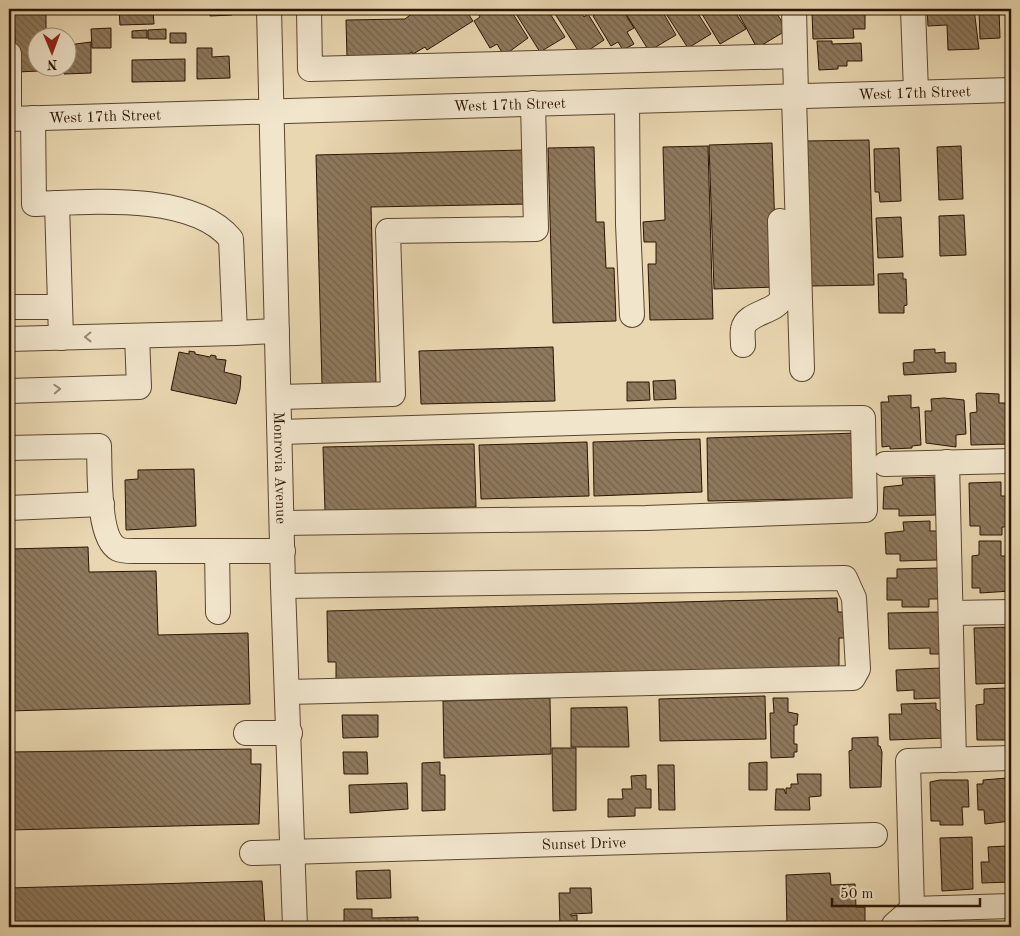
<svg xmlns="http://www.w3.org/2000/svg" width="1020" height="936" viewBox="0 0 1020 936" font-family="'Old Standard TT',serif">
<defs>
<pattern id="building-back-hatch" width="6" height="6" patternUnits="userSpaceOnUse" patternTransform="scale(1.25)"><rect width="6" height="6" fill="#8e795d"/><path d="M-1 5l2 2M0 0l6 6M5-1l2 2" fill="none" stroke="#74624b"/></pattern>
</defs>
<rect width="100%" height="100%" fill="#e9d7b1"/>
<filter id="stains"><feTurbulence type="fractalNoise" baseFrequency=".004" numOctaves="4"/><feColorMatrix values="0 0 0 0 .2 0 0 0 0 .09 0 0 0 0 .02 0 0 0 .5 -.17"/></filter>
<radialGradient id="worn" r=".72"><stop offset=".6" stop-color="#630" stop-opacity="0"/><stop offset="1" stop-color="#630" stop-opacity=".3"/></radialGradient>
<path fill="url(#building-back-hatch)" stroke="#2b1403" d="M14,9H42V15L46,14V38H38L39,71L16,72Z
M119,9H153L154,24L120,25Z
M210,9H232V15L210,16Z
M418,9H465L473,21L427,50L425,47L413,54L412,52L404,56L347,57L346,20L405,19Z
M478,9H510L528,38L506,54H503L497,44L490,48L474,21L480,17L476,10Z
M513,9H547L565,37L540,52Z
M552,9H573L575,12L579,10L584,17L588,14L604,40L589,50L579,52Z
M598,9H622L634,28L627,32L634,44L623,50L618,42L611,46L593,16L599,11Z
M623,9H646L648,12L653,9H661L676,35L649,51Z
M663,9H695L711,34L688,48Z
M699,9H733L746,29L720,44Z
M736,9H774L787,30L757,48Z
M927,9H974L979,49L948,50L947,25L928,26Z
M979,9H999L1000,38L980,39Z
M865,10V29H853L854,38L813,39L812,12Z
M111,28V48H92L91,29Z
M166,29V39H148V30Z
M147,30V38H132V31Z
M170,33H186V43H170Z
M817,41H832V44L861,43L862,61H847V66H838V69L819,70Z
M91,42V73L64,74V68H68V45Z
M197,48H212V57L229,56L230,78L197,79Z
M185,59V81L132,82V60Z
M869,140L874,285L811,286L806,141Z
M772,143L777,287L714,289L709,145Z
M708,146L713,319L650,320L648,264H656V242H644L643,222L665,220L663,147Z
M961,146L963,199L939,200L937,147Z
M594,147L596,222H604L606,268H614L616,321L553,323L548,148Z
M899,148L901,201L880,202L879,192H875L874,149Z
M526,150L528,204L371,207L376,383L322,384L316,155Z
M9,175H11L13,236H9Z
M964,215L966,255L940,256L939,216Z
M901,217L903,257L878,258L876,218Z
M9,246H13V264H9Z
M903,273V279H906L907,305L904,306V313H879L878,274Z
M553,347L555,401L421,404L419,351Z
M935,349V353L945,352V363H956V372L904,375L903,363L914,362V350Z
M189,351L195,352V354L210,357L211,355L216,356V359L226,360L224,372L241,376L240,389L236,404L171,390L179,352L189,354Z
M675,380L676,399L654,400L653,381Z
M627,382H649L650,400L627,401Z
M978,393L999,394V403H1008L1009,444L971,445L970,413L977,412L976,394Z
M911,395V408L919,407L921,445L912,446V448L890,449V446L882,447L881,402H889L888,396Z
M944,398L964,400L966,434L956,435V447L926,443L925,411H932L931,399Z
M857,433L858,498L708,501L707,438Z
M700,439L702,492L594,496L593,442Z
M587,442L589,496L481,499L479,445Z
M474,444L476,507L325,511L323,447Z
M194,469L196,526L126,530L125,480L138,479V470Z
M934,477L936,515L899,516V509H883L884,487L903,485L902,478Z
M1001,482V496H1008V527H1002V535H980V526H970L969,483Z
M930,521V531H937V560L900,561V554H886L885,533L904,531L903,522Z
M979,541H1001V556H1011V591L980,593V588H972V556L979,555Z
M88,547L89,572L156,571L158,635L248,633L250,704L9,711V549Z
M938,568L940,599H929V607H902V600H887V578H897V569Z
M837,598L838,612H844L845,638H839V670L336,684V662H328L327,611Z
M940,612L941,654H930V648L889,649L888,613Z
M1011,627V683L976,684L974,628Z
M941,668V698L914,699V690L897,691L896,670Z
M1006,688V704H1011V740H977L976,705L984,704V689Z
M765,696L766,739L660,741L659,699Z
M550,698L551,754L444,758L443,701Z
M773,698H788V712L798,714L797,725H794V744H797V752H794V757L771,758L770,713H774Z
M936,703V709L943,713L944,738L890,740L889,714H902L901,704Z
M627,707L629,747H571V708Z
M342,715H378V737L343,738Z
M878,737V746H880L882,752L881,787L850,788L849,751L852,750V738Z
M552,748H576V810L553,811Z
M251,749V764H261L259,824L9,830V752Z
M343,752H367L368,774H344Z
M440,762V775H445V810L422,811V763Z
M767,762V790H749V763Z
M658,765H674L675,810H659Z
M797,774H821V796L809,797L810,810H775L776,789H784L786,794V788H791V784H798Z
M646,775V789H651V808H635V816L608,817V799H623L622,789H632L631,776Z
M1007,778V800H1011V821L985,824L984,810H978L977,784H983V780Z
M940,780H968L969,807H962L963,825H940V821H931L930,782Z
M407,783L408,809L350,813L349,785Z
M972,837L973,889L942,891L940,838Z
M1006,846L1007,860H1011V882L982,883L981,862H989L988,847Z
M390,870L391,898L357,899L356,871Z
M830,873L831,885L855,884L856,907H865V927H787L786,875Z
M262,881L265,927H9V888Z
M570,888H591L592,913L571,914V916L577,915V926L560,927L559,893H570Z
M344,909H372V918L418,917V927H344Z
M995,925H1011V927H986Z"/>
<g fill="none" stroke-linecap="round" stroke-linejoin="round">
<g stroke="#5a452e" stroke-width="26">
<g id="minor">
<path id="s1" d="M269,9L283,586L295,927"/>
<path d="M309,9L310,69L795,56"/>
<path d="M794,9L796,96"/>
<path d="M913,9L916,92"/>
<path d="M9,54V119"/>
<path d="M794,96L802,369"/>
<path d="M627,101L628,224L632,315"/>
<path d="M33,118L34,204C89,202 192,192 231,239L235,333L277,331"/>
<path id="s2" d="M9,119L1011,90"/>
<path d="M57,203L61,338"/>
<path d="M9,307H60"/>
<path d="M9,339L235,333"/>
<path d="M743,345C743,340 742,333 743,329C746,312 776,313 782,298L780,221"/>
<path d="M9,391L139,387L137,336"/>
<path d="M279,397L393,394L388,231L536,229L533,103"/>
<path d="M280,432L672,420L863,418L865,510L646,518L282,523"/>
<path d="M9,448L99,446C100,469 97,538 118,549C122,551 130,551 134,551H283"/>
<path d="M947,462L954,760"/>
<path d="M885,464L1011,461"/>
<path d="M9,508L102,504"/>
<path d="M217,551L218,612"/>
<path d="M283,586L845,578L854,598L858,669L853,678L288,692"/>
<path d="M951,613L1011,612"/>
<path d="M246,733H290"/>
<path id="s3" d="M252,853L875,835"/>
<path d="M912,909L908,761L1011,758"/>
<path d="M894,927V925L912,909L1011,906"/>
</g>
</g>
<use href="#minor" stroke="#f1e5cc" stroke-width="24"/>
</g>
<defs><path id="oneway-chevron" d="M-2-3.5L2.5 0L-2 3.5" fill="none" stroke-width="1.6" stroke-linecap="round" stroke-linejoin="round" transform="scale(1.25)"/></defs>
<g stroke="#988772">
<use href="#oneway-chevron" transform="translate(88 337) rotate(179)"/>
<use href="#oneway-chevron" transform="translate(57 389) rotate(-2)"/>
</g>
<g text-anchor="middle" stroke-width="5" stroke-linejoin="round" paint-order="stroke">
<g font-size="15" fill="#2b1403" stroke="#f1e5cc">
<text dy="5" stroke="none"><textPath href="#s2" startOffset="906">West 17th Street</textPath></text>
<text dy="5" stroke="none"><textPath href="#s2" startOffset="501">West 17th Street</textPath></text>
<text dy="5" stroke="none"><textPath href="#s2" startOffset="96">West 17th Street</textPath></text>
<text dy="5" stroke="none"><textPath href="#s1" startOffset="459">Monrovia Avenue</textPath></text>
<text dy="5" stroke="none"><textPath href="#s3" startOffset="332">Sunset Drive</textPath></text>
</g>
</g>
<rect width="1020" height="936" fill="none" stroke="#e9d7b1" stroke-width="30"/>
<rect x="10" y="10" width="1000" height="916" fill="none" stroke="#2b1403" stroke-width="2.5"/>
<rect x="15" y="15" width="990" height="906" fill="none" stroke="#2b1403"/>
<g transform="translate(52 52) rotate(179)"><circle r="24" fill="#f1e5cc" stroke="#a2917c"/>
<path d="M0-4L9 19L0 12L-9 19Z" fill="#8f2418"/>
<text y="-8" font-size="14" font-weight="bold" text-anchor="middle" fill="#2b1403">N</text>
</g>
<path d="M832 898v8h148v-8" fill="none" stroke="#2b1403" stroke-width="2.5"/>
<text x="840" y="898" font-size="15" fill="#2b1403" stroke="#f1e5cc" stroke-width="4" paint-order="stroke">50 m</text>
<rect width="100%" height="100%" filter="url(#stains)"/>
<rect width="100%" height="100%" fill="url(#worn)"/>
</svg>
